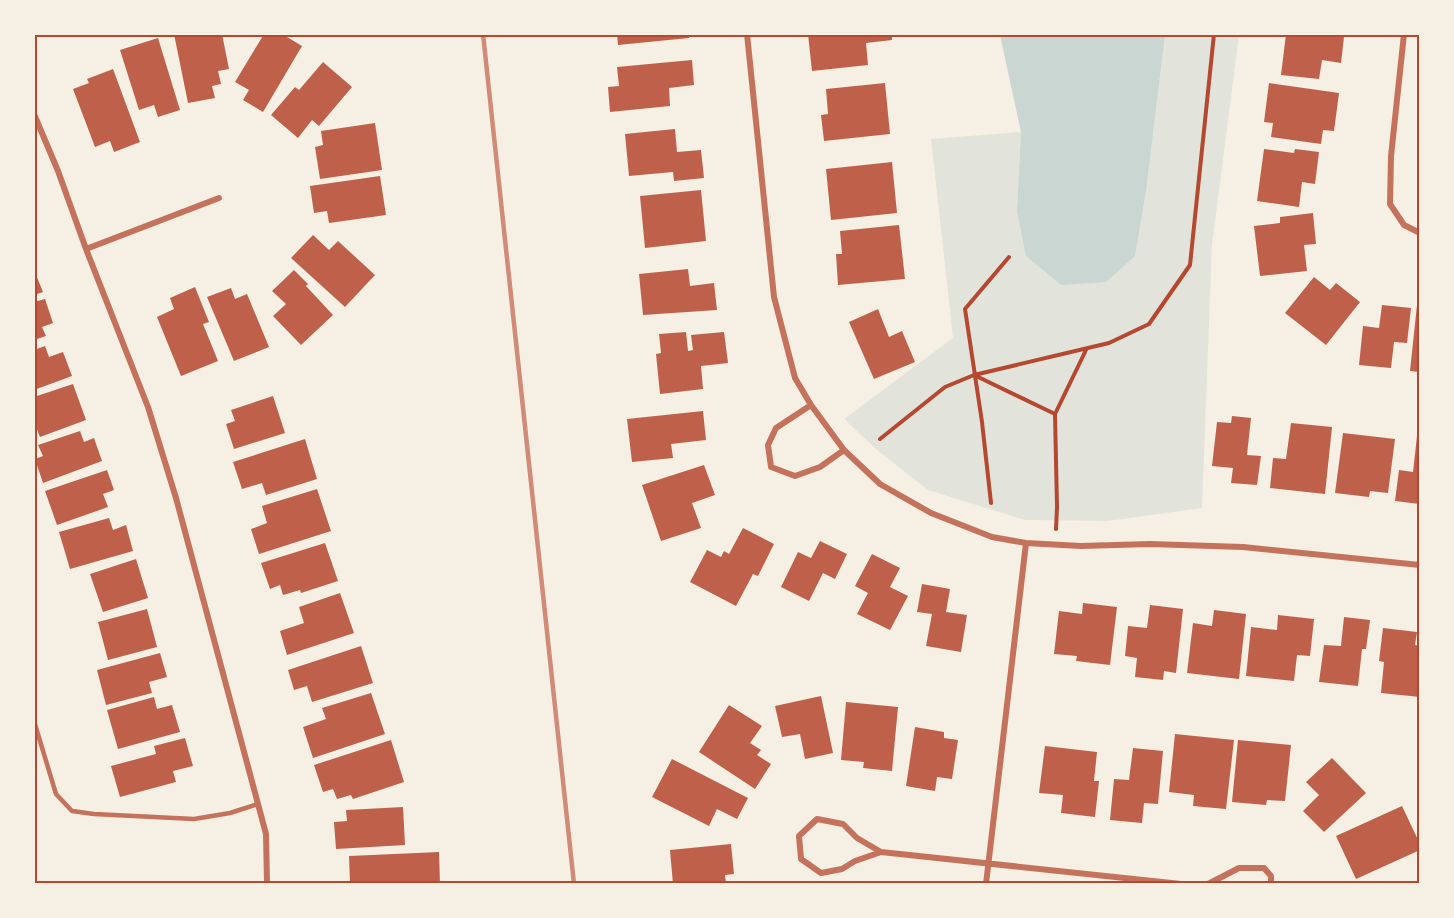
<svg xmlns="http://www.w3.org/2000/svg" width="1454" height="918" viewBox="0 0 1454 918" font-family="Manrope,sans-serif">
<rect width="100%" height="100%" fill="#f6efe4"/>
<path fill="#e2e4dc" d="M1165,35H1239L1212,245L1202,508L1108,521L1025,520L928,490L877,450L844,419L953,338L931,139L1021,132L1017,211L1135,256L1146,192Z"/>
<path fill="#c9d6d2" d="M1000,35H1165L1146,192L1135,256L1106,282L1061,285L1026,256L1017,211L1021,132Z"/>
<path fill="#bf614a" d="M174,34H222L229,69L218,71L221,84L212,86L215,98L188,103Z
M264,34H282L302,46L263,112L243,100L249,90L235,82Z
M617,34H689V38L618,45Z
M808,34H892V40L866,43L868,65L812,71Z
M1286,34H1325L1344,37L1341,63L1322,60L1319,79L1281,75Z
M158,38L180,110L158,117L154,105L139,110L120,50Z
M692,60L694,85L669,88L670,106L610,112L608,87L619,86L617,67Z
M323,62L352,87L319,126L312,120L298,138L271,115L295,87L299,90Z
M113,69L140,142L114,152L110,141L95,147L73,89L89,83L87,79Z
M885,83L890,134L824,141L821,115L828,114L826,89Z
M1269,83L1339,93L1334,131L1323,130L1321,144L1271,137L1273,123L1264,122Z
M375,123L382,170L320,179L315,147L323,145L321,131Z
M675,129L677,152L701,150L704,178L674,181L673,172L629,176L625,134Z
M1264,149L1294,153L1295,149L1319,152L1315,184L1302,182L1299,207L1257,201Z
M892,162L897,213L831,220L826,169Z
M380,176L386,215L329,223L327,211L314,213L310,186Z
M701,190L706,241L645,248L640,196Z
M1313,213L1316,244L1304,245L1307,271L1260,276L1254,226L1280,223V217Z
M899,225L905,279L838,285L836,254H842L840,231Z
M313,235L329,250L338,241L375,275L345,307L291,258Z
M688,269L690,286L714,283L717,310L643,315L639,274Z
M34,270L43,292L34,295Z
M294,270L308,284L306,286L333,315L301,345L273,316L286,304L272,291Z
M1314,277L1330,290L1336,283L1360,302L1326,345L1285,313Z
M195,287L209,322L203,324L218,361L181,376L157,317L174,309L170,298Z
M231,288L235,299L247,294L269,347L234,361L207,297Z
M45,299L53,323L42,327L46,336L34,340V302Z
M1382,305L1411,308L1407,343L1394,342L1391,368L1359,365L1363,326L1379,328Z
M1417,305H1420V372L1410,371Z
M878,309L889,337L902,331L915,362L874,379L849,322Z
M686,332L688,351L693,350L691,335L724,332L728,363L701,366L703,389L660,394L656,354L661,353L659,334Z
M45,346L49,357L63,352L72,376L34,390V350Z
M73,384L86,420L40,437L34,422V397Z
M273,396L285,433L234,449L226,424L235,421L231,410Z
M703,411L706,440L671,444L673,458L632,462L627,419Z
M1232,416L1251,418L1247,455L1261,456L1257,485L1231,483L1233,468L1212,466L1217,422L1231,423Z
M1291,423L1332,427L1325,494L1270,488L1273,458L1286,459Z
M80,431L84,442L94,438L102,461L43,483L35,459L43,456L38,445Z
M1343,433L1395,439L1388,493L1370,491L1369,497L1335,493Z
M1417,436L1420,437V504L1395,501L1399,470L1413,472Z
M305,439L317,479L266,495L262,483L242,489L233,462Z
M704,465L715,495L692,503L701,528L661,541L642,485Z
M107,470L114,490L103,494L108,507L57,525L45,491Z
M317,489L331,531L259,554L251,529L267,523L262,506Z
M109,518L113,530L126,525L133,551L70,569L59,532Z
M743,528L774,544L758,576L753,574L736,606L690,582L707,550L721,557L724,551L729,554Z
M820,541L847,554L835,579L823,573L809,601L781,587L798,552L811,558Z
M325,543L338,581L301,593L300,590L283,595L280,585L270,589L261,563Z
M872,554L900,568L890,587L908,596L890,630L857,614L868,593L855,586Z
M136,559L148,598L103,612L90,574Z
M922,584L950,589L946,612L967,615L961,652L926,646L932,614L917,612Z
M340,593L354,633L287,655L280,631L304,623L299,607Z
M1083,603L1117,607L1110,665L1076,661L1077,656L1054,654L1059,611L1082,614Z
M1150,605L1183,609L1176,673L1164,671L1163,680L1135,677L1137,658L1125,656L1128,626L1147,628Z
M147,609L157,647L108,660L98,622Z
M1214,610L1246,614L1239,679L1187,673L1193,623L1212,626Z
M1278,615L1314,619L1310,656L1297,655L1294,681L1246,676L1251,627L1277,630Z
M1344,617L1370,620L1366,649H1362L1358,686L1319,682L1324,645L1341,646Z
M1383,628L1417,632L1415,645L1420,646V697L1381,693L1384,662L1379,661Z
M361,646L373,683L312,702L307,686L294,690L288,670Z
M160,653L167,677L149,682L152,693L106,705L97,670Z
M371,693L385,734L313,758L303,727L326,719L322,708Z
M821,696L833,753L805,759L800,734L782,737L775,706Z
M154,697L157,709L172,705L180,732L118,749L107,710Z
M846,702L898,707L892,771L863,768L864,762L841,760Z
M729,705L762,726L750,743L761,750L757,755L771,764L755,789L699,752Z
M915,727L944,732V738L958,740L952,779L937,777L935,791L906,786Z
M1175,734L1234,740L1226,809L1193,806L1194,795L1169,792Z
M185,738L193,766L173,771L176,782L120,797L111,766L156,754L154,746Z
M391,740L404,782L353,799L351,795L337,799L333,789L323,792L314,765Z
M1238,740L1291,745L1285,801L1267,800L1266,805L1232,802Z
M1045,746L1097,752L1094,781H1099L1095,817L1061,813L1063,795L1039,793Z
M1133,748L1163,751L1158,804L1144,803L1142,823L1110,820L1114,779L1129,780Z
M1332,758L1366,793L1324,832L1303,811L1319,795L1306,782Z
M672,759L748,798L737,819L717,809L709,826L652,797Z
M1402,806L1420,844V850L1356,879L1336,836Z
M403,807L405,845L336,849L334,822L347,821L346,810Z
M731,844L734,874L725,875L726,884H673L670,850Z
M439,852L440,884L350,883L349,856Z"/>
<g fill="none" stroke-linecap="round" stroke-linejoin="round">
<path stroke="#b5482f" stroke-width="4" d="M974,375L1055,414L1057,507L1056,529
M1055,414L1086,350
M880,439L945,387L974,375L1109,343L1149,324L1190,265L1214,34
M991,503L982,422L965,309L1009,257"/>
<path stroke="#c5725c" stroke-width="4.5" d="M34,721L56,794L72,811L94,814L194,819L230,813L258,804"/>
<path stroke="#c5725c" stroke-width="6" d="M747,34L774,297L795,378L811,405L844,450L880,484L931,513L992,537L1026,543L1081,546L1150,544L1243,547L1420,565
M1404,34L1391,156L1390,204L1404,225L1420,233
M34,114L58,171L86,249L148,407L176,498L258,804L266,834L267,884
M86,249L219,198
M811,405L776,428L768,445L771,467L795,476L820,467L844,450
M881,852L857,838L843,824L817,819L799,836L801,859L821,873L842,869L855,861L881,852L1181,884
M986,884L1026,543
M1208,884L1239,868H1264L1271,876V884"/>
<path stroke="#cf8b77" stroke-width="4.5" d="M483,34L574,884"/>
</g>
<rect width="1454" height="918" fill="none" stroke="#f6efe4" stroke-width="72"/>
<rect x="36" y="36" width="1382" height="846" fill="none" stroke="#b5482f" stroke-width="2"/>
</svg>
